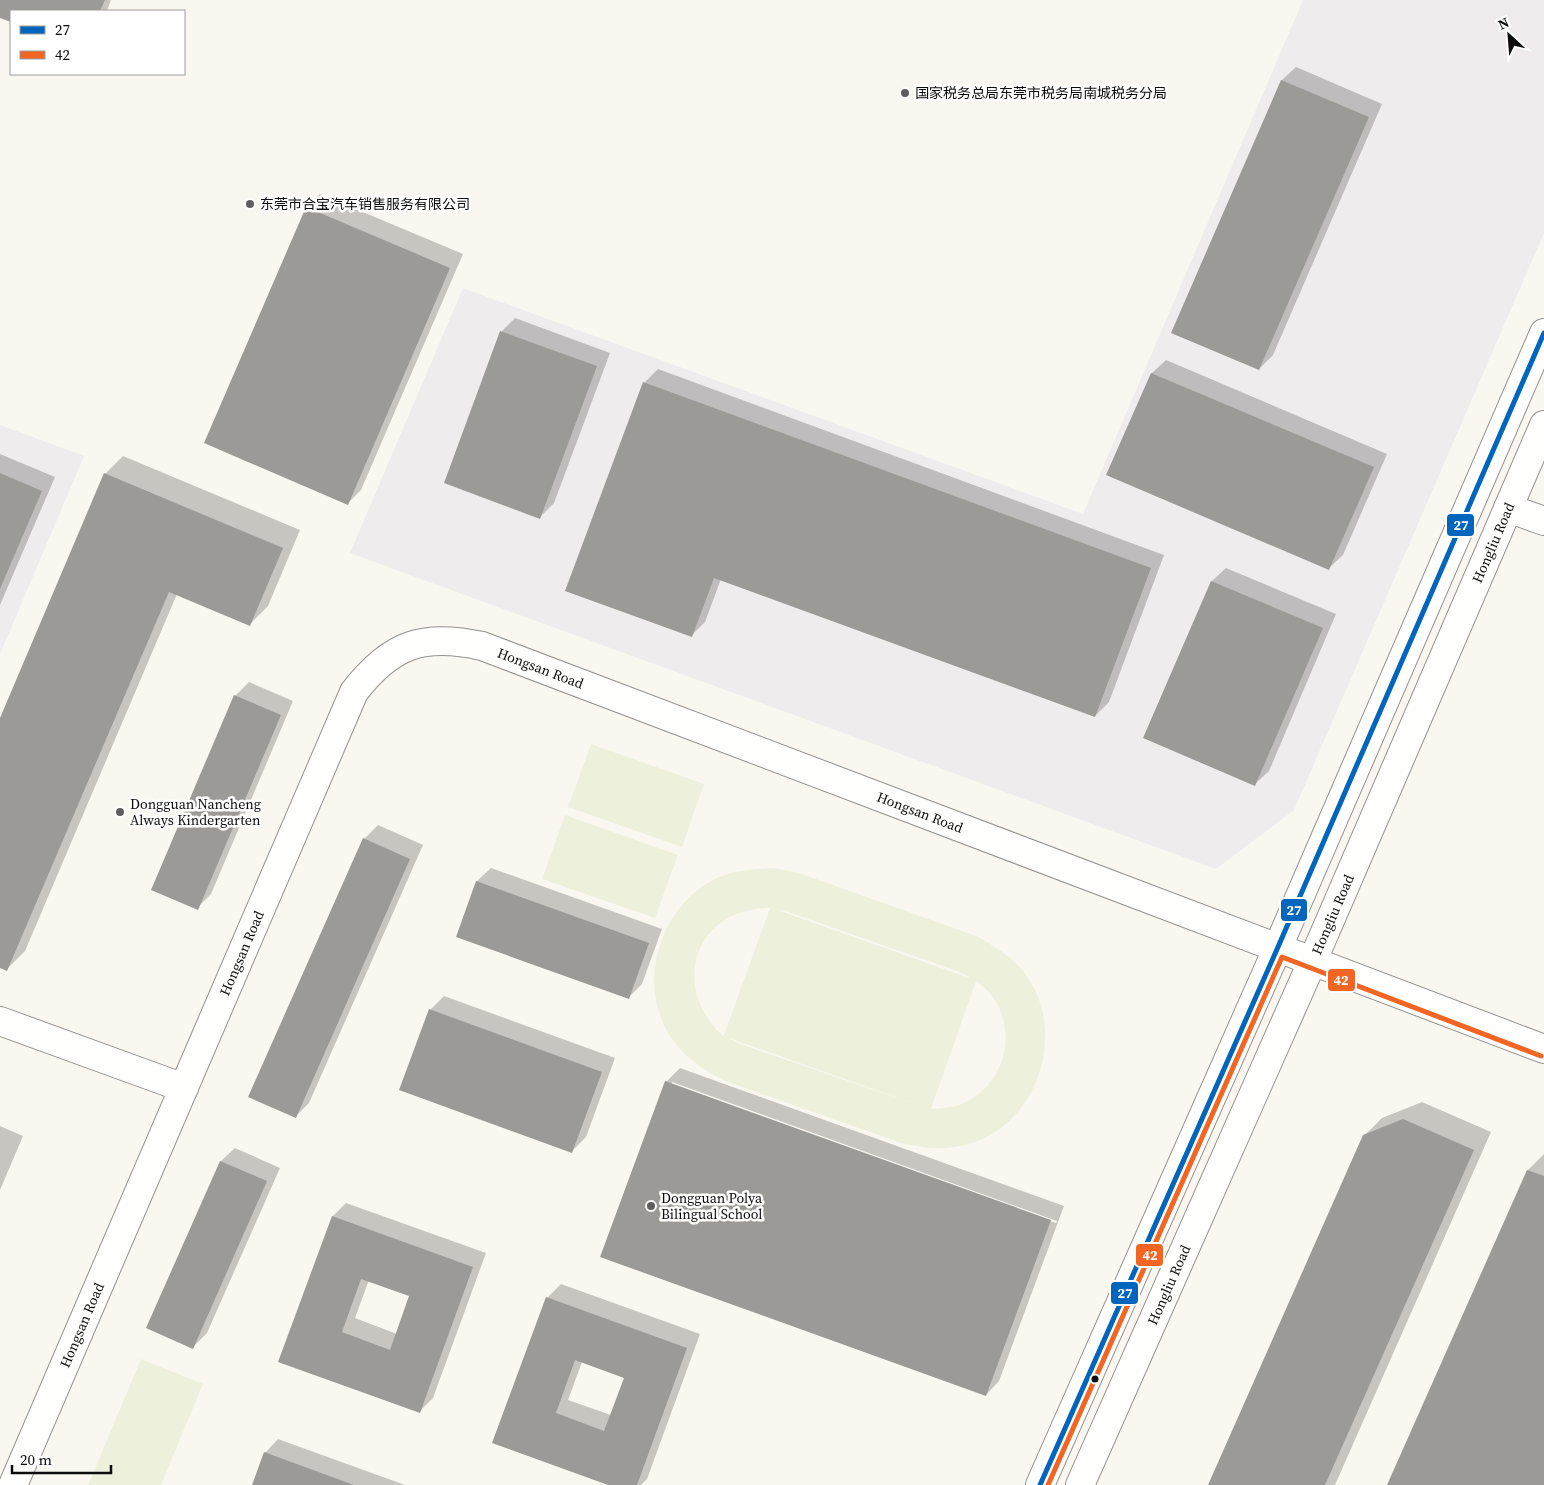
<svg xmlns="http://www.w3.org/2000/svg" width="1544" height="1485" viewBox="0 0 1544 1485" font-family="'Source Serif 4','Noto Sans SC',serif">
<rect width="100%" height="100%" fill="#faf7f0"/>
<path fill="#f0ebed" d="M1303,0H1544V233L1294,810L1216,869L350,553L463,288L1083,514Z
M0,425L84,456L0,654Z"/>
<path fill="#edf1dc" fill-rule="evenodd" d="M591,744L704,784L682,847L568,807Z
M565,815L678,855L655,918L542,879Z
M773,868L799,873L976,936C1001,949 1024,965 1036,992C1064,1055 1026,1138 954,1147C936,1150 919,1147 901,1143L725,1081C708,1072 694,1064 681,1050C632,998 654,908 717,878C735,870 754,869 773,868ZM770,908L724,1035L723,1036C669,986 695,908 770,908ZM775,909L788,912L960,972L972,979ZM976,981C1020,1011 1013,1076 968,1101C956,1108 943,1108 931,1109ZM729,1038L924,1107L740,1044Z
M141,1359L203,1384L161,1485H88Z"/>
<path fill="#0003" fill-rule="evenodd" d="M0,0H111L107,11H11V21L0,16Z
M1296,67L1382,104L1273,355L1259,369L1173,332L1282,80Z
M320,194L463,254L361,490L348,503L307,208Z
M515,318L610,353L554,503L540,517L445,482L501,332Z
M1166,360L1387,454L1343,555L1329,568L1108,474L1152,373Z
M658,369L1164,555L1109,702L1095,716L721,579L705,622L691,636L644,383Z
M0,454L55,477L0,605Z
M123,456L300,530L268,606L250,624L177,594L25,951L7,969L0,966V721L105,474Z
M1226,568L1336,614L1269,771L1255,784L1145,737L1212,581Z
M249,682L293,701L211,894L197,908L235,696Z
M378,825L423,845L309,1103L296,1116L364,839Z
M491,868L662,929L642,984L628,998L458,936L477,881Z
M444,996L615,1058L586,1137L572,1151L430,1010Z
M680,1068L1064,1206L999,1381L986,1395L666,1082ZM672,1082L1057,1221L1056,1223L672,1085Z
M1422,1102L1491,1132L1335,1485H1210L1364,1136L1382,1118Z
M0,1126L23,1136L0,1190Z
M235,1148L280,1168L207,1333L193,1347L148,1328L221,1161Z
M1544,1154V1485H1389L1528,1170Z
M346,1203L486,1253L433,1398L420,1411L280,1361L333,1216ZM369,1280L411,1295L397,1334L355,1318Z
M561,1284L700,1334L647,1479L641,1485H612L494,1442L547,1298ZM582,1362L625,1377L611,1415L568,1400Z
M278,1439L405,1485H253L265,1453Z"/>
<path fill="#9c9a96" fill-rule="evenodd" d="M0,0H105L100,11H11V22L0,18Z
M1281,80L1369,117L1259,370L1171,333Z
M306,207L450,268L348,505L204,443Z
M500,331L597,366L540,519L444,483Z
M1151,373L1374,467L1329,570L1106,475Z
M643,382L1151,568L1095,717L714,578L692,637L565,591Z
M0,473L42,491L0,589Z
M104,473L283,548L250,626L169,592L7,971L0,968V718Z
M1211,581L1323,628L1255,786L1143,738Z
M234,695L281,715L198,910L151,890Z
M363,838L410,859L296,1118L248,1097Z
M476,881L649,943L629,999L456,937Z
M429,1009L602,1072L572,1153L399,1090Z
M665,1081L1051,1220L986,1396L600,1257Z
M1403,1119L1474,1150L1325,1485H1208L1363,1135Z
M220,1161L267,1181L193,1349L146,1328Z
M1527,1170L1544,1176V1485H1387Z
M332,1216L473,1267L420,1413L278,1362ZM361,1279L409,1296L390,1350L342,1332Z
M546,1297L687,1348L637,1485H608L492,1443ZM575,1360L624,1378L604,1431L556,1413Z
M264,1452L354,1485H252Z"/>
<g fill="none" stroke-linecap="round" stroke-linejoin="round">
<g stroke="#93928f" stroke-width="30">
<g id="minor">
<path d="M1508,508L1544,521"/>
<path d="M0,1021L184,1088"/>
<path id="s1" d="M13,1485L354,692C391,644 423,633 482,646L1544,1049"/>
</g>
</g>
<g stroke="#93928f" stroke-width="30">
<g id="tertiary">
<path d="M1040,1485L1278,947L1544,333"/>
<path id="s2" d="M1080,1485L1313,960L1544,425"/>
</g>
</g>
<use href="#minor" stroke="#fefefd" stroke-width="28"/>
<use href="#tertiary" stroke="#fefefd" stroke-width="28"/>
<g stroke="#fff" stroke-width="9">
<path id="bus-1" d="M1040,1485L1278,947L1544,333"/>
</g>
<g stroke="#fff" stroke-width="9">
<path id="bus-2" d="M1048,1485L1282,957L1541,1056"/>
</g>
<use href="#bus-1" stroke="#0065bd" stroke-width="5"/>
<use href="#bus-2" stroke="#f26522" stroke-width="5"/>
</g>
<g fill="#5f5e5c" stroke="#fff" stroke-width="2">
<circle cx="905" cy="93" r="5"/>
<circle cx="250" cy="204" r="5"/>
<circle cx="120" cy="812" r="5"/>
<circle cx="651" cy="1206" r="5"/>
</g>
<circle fill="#0c0c0c" stroke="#fff" stroke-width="2" cx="1095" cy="1379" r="4.5"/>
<g text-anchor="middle" stroke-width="5" stroke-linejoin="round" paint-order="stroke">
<g font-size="14" fill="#0c0c0c" stroke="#fff" text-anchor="start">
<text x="915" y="98">国家税务总局东莞市税务局南城税务分局</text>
<text x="260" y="209">东莞市合宝汽车销售服务有限公司</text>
<text x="130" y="809">Dongguan Nancheng<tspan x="130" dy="16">Always Kindergarten</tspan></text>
<text x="661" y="1203">Dongguan Polya<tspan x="661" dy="16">Bilingual School</tspan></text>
</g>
<g font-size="14" fill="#0c0c0c" stroke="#fff">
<text dy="5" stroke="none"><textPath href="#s2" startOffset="1029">Hongliu Road</textPath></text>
<text dy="5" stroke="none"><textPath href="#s1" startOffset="1072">Hongsan Road</textPath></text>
<text dy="5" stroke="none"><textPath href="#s1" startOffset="1478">Hongsan Road</textPath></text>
<text dy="5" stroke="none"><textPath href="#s2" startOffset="624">Hongliu Road</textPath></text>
<text dy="5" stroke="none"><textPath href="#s1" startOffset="579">Hongsan Road</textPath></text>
<text dy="5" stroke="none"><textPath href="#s2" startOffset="219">Hongliu Road</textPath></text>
<text dy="5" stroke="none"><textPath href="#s1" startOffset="174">Hongsan Road</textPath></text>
</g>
</g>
<g stroke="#fff" stroke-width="2">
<rect x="1446" y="513" width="29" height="24" rx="5" fill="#0065bd"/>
<rect x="1280" y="898" width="28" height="24" rx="5" fill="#0065bd"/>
<rect x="1327" y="968" width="29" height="24" rx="5" fill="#f26522"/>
<rect x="1135" y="1243" width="29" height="24" rx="5" fill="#f26522"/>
<rect x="1110" y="1281" width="29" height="24" rx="5" fill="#0065bd"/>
</g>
<g font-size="14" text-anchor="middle" font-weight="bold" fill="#fff">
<text x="1461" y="530">27</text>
<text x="1294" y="915">27</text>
<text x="1341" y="985">42</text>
<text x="1150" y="1260">42</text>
<text x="1125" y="1298">27</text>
</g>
<rect x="10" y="10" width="175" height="65" fill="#ffffff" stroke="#9e9e9e"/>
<rect x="20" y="26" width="25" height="8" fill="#0065bd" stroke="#9e9e9e"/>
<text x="55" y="35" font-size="15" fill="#0c0c0c">27</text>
<rect x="20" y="51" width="25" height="8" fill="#f26522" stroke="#9e9e9e"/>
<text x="55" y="60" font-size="15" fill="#0c0c0c">42</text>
<g transform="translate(1509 35) rotate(334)" stroke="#ffffff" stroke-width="4" paint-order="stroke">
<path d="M0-4L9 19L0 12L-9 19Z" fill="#0c0c0c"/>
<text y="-8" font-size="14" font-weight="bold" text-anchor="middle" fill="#0c0c0c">N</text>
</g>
<path d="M12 1465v8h99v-8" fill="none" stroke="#0c0c0c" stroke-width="2.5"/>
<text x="20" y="1465" font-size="15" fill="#0c0c0c" stroke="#ffffff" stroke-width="4" paint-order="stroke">20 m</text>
</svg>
